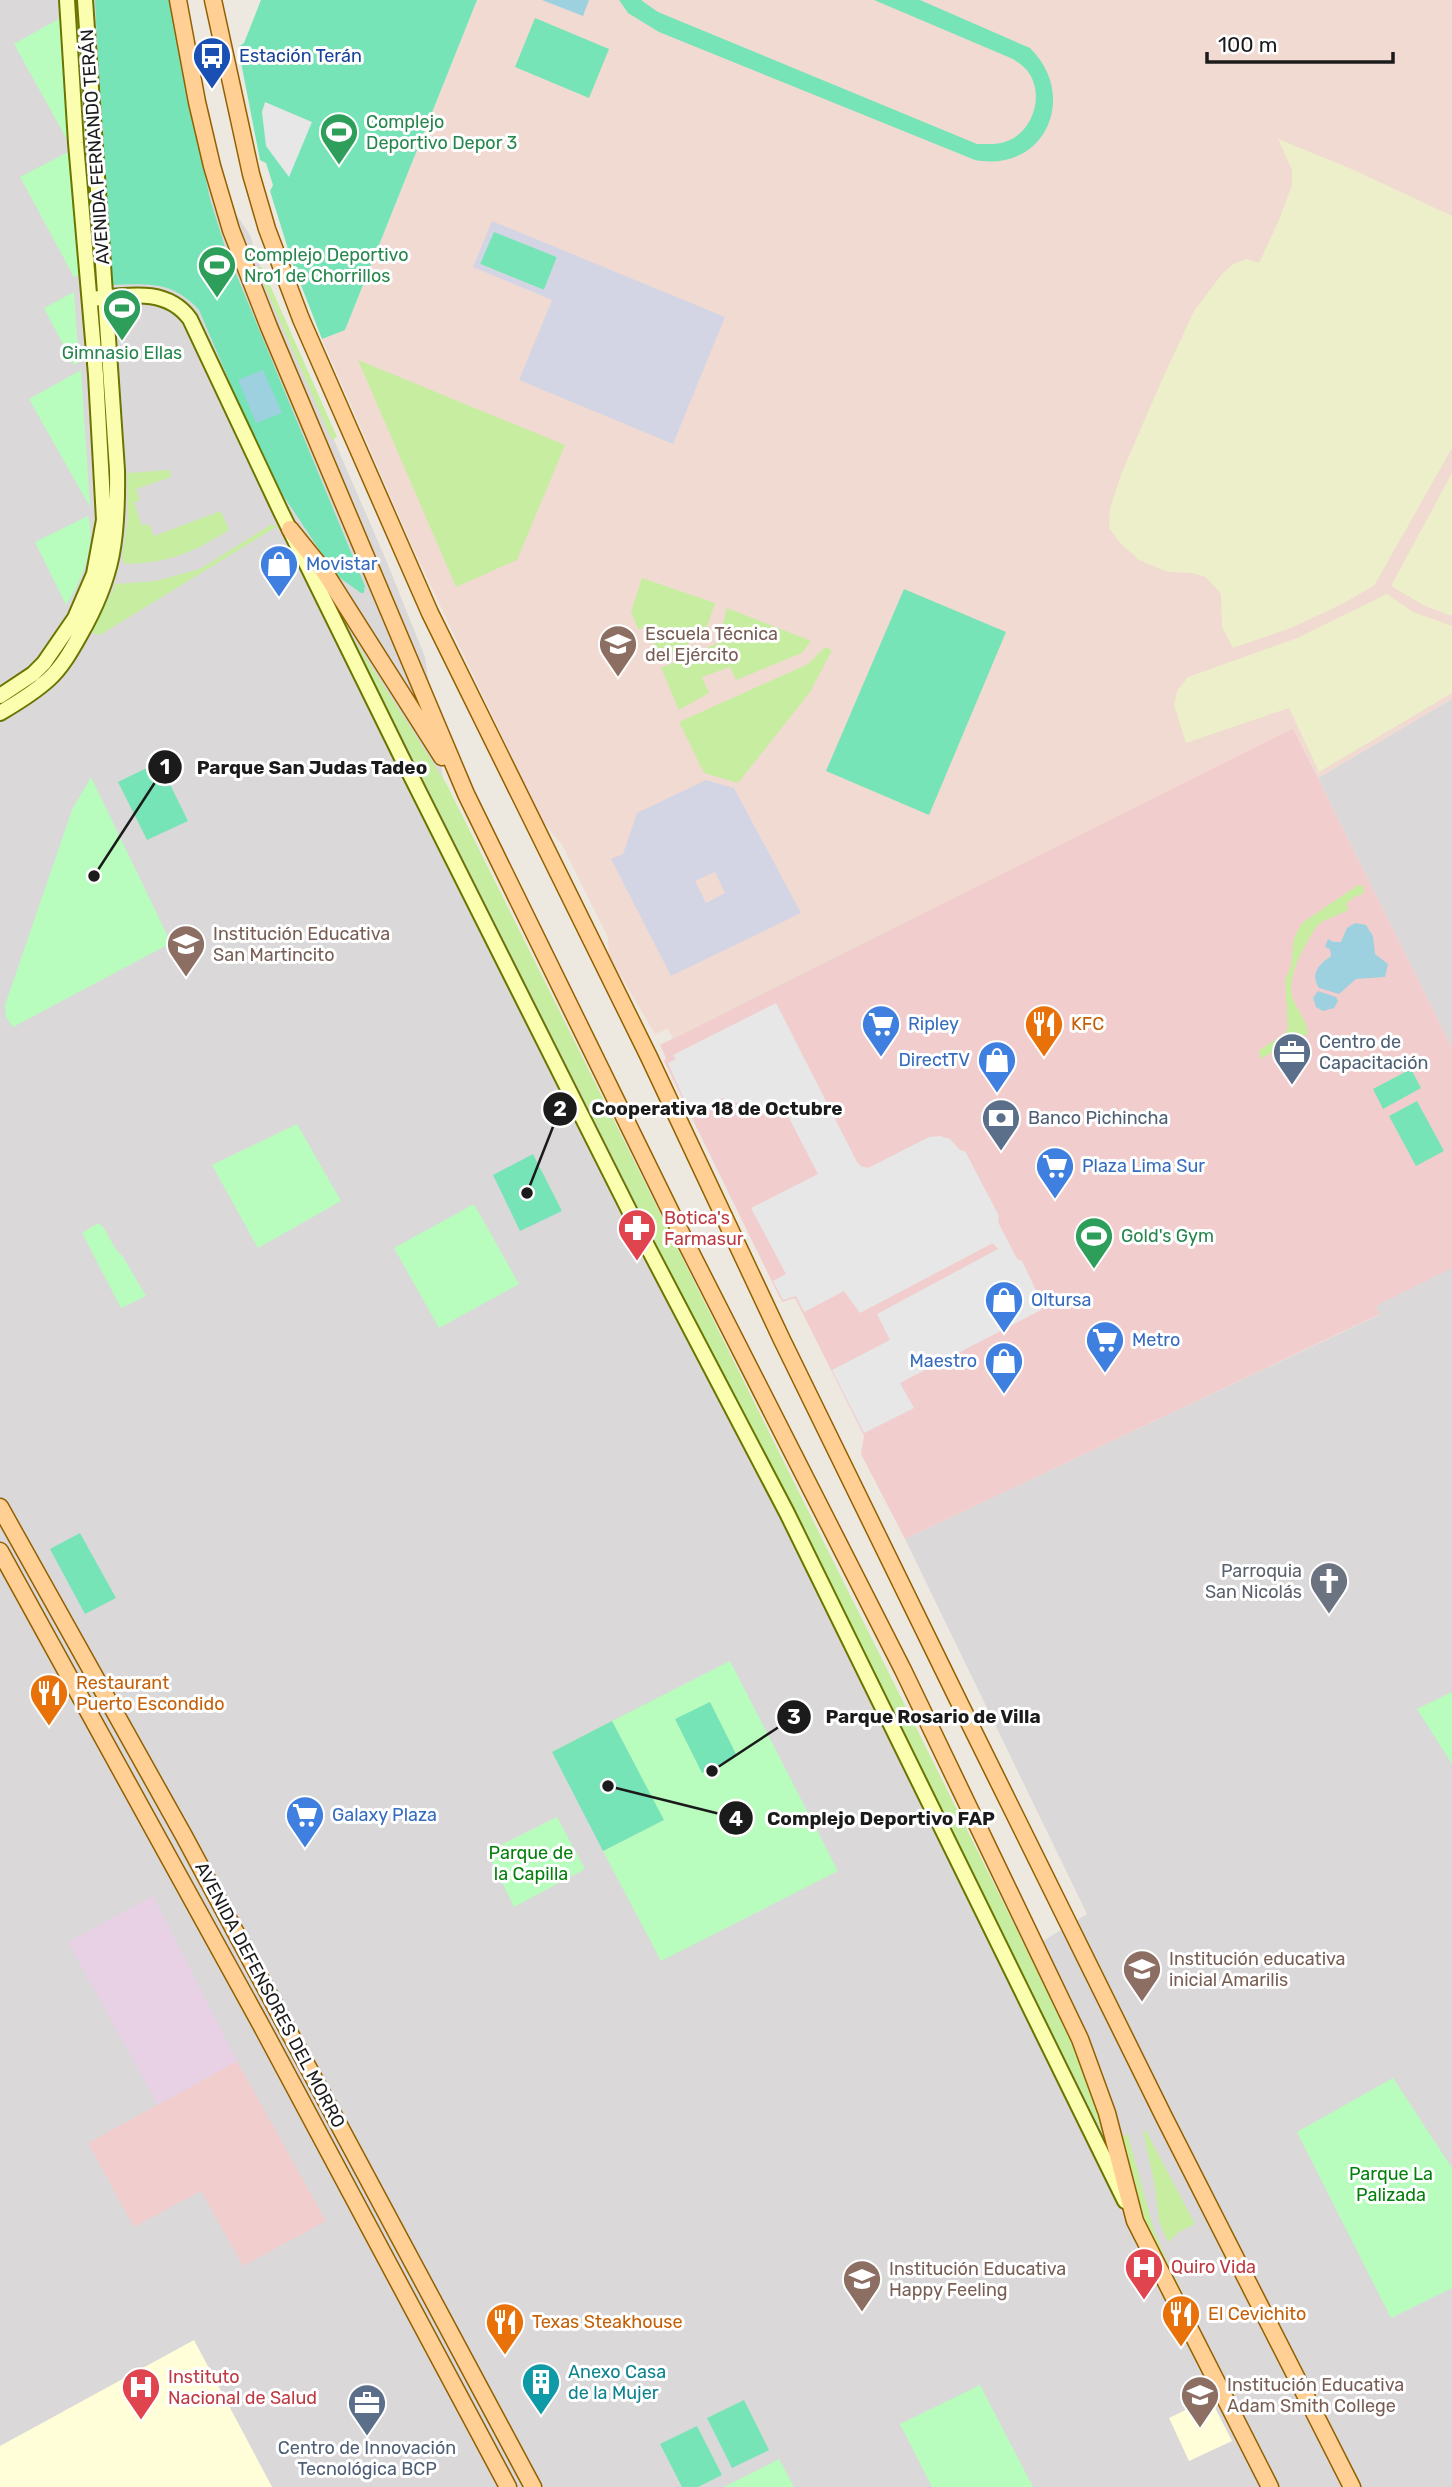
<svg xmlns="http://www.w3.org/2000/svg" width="1452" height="2487" viewBox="0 0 1452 2487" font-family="Rubik,sans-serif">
<rect width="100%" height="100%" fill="#eee9e0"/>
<path fill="#dad8d8" d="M0,0H185L214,144L230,205L250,235L266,283L386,560L425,657L447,806L1020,1955L1087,1914L905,1539L1379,1315L1376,1306L1452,1268V2487H0Z
M1452,699V1048L1318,778Z"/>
<path fill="#f1cecd" d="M1293,728L1452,1048V1268L1376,1306L1380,1314L905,1539L861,1454L864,1436L795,1298L782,1302L664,1061L666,1058L660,1045Z
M237,2061L326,2221L243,2266L201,2191L134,2227L88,2143Z"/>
<path fill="#e8d1e4" d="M153,1896L237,2061L158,2105L68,1942Z"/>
<path fill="#fffed8" d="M194,2340L272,2487H0V2446Z
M1210,2398L1232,2441L1189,2461L1169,2418Z"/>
<path fill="#f1dad1" d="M477,0H1452V699L1318,778L1293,728L673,1039L668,1029L655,1034L609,956L608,937L562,845L541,819L413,548L322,339L345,330Z"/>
<path fill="#ecefc9" d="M1278,139L1354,170L1452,216V448L1374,586L1338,606L1291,628L1233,648L1222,627L1221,594L1206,577L1192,573L1168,572L1139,560L1120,543L1109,528L1110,508L1122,472L1161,382L1194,311L1222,274L1233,264L1247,259L1259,263L1279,220L1292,185V170Z
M1452,473V616L1425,606L1391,586Z
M1387,594L1413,612L1452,626V693L1319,772L1289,708L1186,743L1174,705L1177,691L1188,677L1297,638Z"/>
<path fill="#c7eda1" d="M262,267L337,437L332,440L257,268Z
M358,360L565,445L517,560L456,587Z
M170,470L171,477L136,489L140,500L134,502L142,526L149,524L154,536L221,511L229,530C192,553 169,563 125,564L122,558L128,517L127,473Z
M272,524L276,527L100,635L89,632L113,591L115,584L156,581L200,569Z
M642,578L715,603L704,635L662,658L645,628L638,629L631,612Z
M727,608L811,641L802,653L736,680L730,667L702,677L709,693L679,710L661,668L718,643Z
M351,635L446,783L1085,2067L1110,2148Z
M825,647L832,650L810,692L738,783L704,773L679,722L808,664Z
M1358,885L1363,886L1364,893L1354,897L1346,904L1349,910L1323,921L1316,927C1305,945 1285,978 1293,999C1298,1012 1307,1020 1308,1034L1260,1059L1259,1050L1282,1036L1288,1029L1285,980L1291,966L1294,938L1302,923Z
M1143,2131H1146L1195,2224L1179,2232L1168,2242L1159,2221L1155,2186Z
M1128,2135L1154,2230L1165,2257L1222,2376L1145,2224L1119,2136Z"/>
<path fill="#b8fdbd" d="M62,17L69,143L14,44Z
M70,151L82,274L74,277L20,177Z
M74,292L79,362L74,365L44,308Z
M81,370L90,507L29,399Z
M88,516C96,546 82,580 66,605L35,542Z
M91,777L171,943L13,1027L6,1017L5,1005L72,810Z
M297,1124L341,1201L258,1248L212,1165Z
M474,1204L519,1284L439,1328L394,1248Z
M98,1223L104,1228L115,1248L123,1257L146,1296L121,1308L82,1233Z
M730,1661L838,1871L661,1961L603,1851L663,1820L612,1721Z
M1452,1692V1764L1417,1709Z
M557,1817L585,1869L514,1907L487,1852Z
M1393,2078L1452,2168V2288L1391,2318L1297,2132Z
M980,2385L1033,2487H932L900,2424Z
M779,2459L794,2487H724Z"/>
<path fill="#77e4b8" d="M95,0H169L210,199L225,247L365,586L364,593H361L336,575L283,495L253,437L199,310C172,280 147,284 110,285Z
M261,0H477L345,330L322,339L292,262L270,191L273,185L266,163L260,160L238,47L244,43Z
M619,0H641L658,12L977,144C988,144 999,145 1010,140C1033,129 1044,96 1029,73C1025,67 1019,63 1013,59L874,0H920L1030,48C1079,96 1045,173 975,160L659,32L628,13Z
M535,18L609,49L589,98L515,67Z
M493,231L557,257L544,290L480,264Z
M904,589L1006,632L929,815L826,771Z
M159,762L188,821L147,840L118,782Z
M1411,1069L1421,1088L1383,1109L1373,1089Z
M1417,1101L1444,1151L1416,1166L1389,1116Z
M533,1154L562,1211L520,1231L493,1175Z
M80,1533L116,1598L85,1614L50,1549Z
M710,1702L737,1756L702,1773L675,1719Z
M612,1721L664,1820L603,1851L552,1752Z
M744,2400L769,2450L732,2468L707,2418Z
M697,2426L722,2475L698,2487H682L660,2444Z"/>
<path fill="#e7e7e7" d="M265,102L312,122L289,177L266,146L262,112Z
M776,1003L857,1162L861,1166L868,1168L929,1137L940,1136L950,1139L960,1150L965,1151L999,1216L998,1222L1017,1259L1022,1261L1043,1305L1041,1310L900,1383L914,1408L864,1433L832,1370L890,1340L877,1314L998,1249L993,1243L860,1313L844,1291L804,1312L796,1296L783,1300L773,1281L786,1274L751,1208L818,1174L786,1112L778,1116L723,1098L691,1115L668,1063L676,1059L673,1055Z"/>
<path fill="#d4d5e4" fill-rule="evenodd" d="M492,221L725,317L673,444L519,380L552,300L473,267ZM494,232L557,257L544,290L480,264Z
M706,780L734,788L801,913L671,976L611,859L623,854L637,813ZM715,872L725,893L706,903L695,881Z"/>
<path fill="#9dd1df" d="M542,0H589L583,16Z
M263,370L282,413L256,423L238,380Z
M1355,923L1366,925L1373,936L1375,954L1388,964L1385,977L1356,979L1339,994L1319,988C1310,974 1318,965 1331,956L1330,949L1325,947L1328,939L1334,942H1341L1347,928Z
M1318,991L1336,997L1338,1001L1334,1008L1323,1011L1316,1007L1313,998Z"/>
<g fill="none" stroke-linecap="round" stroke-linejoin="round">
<g stroke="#6a7500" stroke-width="18">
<path id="secondary" d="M90,299C125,296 166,286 190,319L281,512L401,756L643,1238L787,1513L1125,2201
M0,696L33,674L44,663L75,618L94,574L104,520L96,375L76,143L67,0
M0,713C17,703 35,692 49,679C62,667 71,651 80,635C114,576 118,537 117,470L85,0"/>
</g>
<g stroke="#936000" stroke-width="19">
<path id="primary" d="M178,0L197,102L212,166L231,230L269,327L466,794L685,1241L903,1670L1080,2039L1107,2113L1135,2221L1270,2487
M213,0L251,174L267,229L301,319L430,613L649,1057L782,1340L960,1704L1164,2117L1352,2487
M290,529L324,571L442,757
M0,1507L184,1836L533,2487
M0,1551L261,2025L508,2487"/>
</g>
<use href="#secondary" stroke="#fbfeae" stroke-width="14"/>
<use href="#primary" stroke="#ffcf94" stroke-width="16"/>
</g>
<defs>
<g id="bus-pin" transform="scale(2.0125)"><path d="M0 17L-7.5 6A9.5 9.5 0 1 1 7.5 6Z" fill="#1a4fb4" stroke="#fff"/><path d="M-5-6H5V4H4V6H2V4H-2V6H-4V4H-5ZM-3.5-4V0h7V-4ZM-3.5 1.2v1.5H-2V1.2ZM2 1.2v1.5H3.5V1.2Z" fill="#fff"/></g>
<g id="stadium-pin" transform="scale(2.0125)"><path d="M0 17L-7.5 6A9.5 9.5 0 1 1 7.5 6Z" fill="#2e9e5b" stroke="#fff"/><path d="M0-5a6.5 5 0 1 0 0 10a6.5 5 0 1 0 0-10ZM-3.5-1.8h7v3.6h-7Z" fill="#fff"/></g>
<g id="shop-pin" transform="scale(2.0125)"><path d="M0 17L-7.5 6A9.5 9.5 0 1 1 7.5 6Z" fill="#3f7fe0" stroke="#fff"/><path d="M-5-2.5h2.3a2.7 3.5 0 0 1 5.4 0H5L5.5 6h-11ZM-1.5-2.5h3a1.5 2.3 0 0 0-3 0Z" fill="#fff"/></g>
<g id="university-pin" transform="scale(2.0125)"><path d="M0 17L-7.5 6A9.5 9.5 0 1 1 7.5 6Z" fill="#8d6e63" stroke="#fff"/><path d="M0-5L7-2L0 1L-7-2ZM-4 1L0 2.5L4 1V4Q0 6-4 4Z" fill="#fff"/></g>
<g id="school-pin" transform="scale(2.0125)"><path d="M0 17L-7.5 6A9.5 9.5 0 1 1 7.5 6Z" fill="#8d6e63" stroke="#fff"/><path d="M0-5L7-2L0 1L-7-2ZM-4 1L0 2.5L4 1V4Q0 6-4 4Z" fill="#fff"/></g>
<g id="supermarket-pin" transform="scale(2.0125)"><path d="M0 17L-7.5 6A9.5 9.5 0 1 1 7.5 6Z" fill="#3f7fe0" stroke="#fff"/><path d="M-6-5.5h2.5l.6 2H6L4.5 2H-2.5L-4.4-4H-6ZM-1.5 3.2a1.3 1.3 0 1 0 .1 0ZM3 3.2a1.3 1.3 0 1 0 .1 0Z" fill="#fff"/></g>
<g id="restaurant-pin" transform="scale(2.0125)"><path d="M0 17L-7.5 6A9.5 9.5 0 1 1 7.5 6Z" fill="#e8710a" stroke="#fff"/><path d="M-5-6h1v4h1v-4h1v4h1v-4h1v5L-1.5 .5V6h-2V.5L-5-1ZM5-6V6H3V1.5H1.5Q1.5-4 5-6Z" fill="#fff"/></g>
<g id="office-pin" transform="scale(2.0125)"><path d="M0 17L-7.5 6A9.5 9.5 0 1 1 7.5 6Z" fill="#5c6f8a" stroke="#fff"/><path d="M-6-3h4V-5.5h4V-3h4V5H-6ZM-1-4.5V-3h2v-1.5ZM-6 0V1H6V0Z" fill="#fff"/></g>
<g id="bank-pin" transform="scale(2.0125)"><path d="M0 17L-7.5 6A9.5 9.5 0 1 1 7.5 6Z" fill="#5c6f8a" stroke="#fff"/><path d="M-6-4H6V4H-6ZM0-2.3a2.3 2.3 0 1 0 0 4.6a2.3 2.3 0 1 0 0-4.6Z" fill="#fff"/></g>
<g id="pharmacy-pin" transform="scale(2.0125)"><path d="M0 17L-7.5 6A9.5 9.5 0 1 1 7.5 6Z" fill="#e0444e" stroke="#fff"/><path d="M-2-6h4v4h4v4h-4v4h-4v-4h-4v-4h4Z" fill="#fff"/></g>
<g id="church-pin" transform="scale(2.0125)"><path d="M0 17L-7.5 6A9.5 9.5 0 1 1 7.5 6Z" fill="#6b7280" stroke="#fff"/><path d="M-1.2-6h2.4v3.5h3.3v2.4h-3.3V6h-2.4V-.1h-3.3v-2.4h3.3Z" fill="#fff"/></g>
<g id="hospital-pin" transform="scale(2.0125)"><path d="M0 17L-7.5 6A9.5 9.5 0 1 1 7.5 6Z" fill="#e0444e" stroke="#fff"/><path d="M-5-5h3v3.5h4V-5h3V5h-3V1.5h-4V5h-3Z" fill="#fff"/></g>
<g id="building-pin" transform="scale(2.0125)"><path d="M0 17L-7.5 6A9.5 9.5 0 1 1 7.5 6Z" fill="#0f9aa8" stroke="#fff"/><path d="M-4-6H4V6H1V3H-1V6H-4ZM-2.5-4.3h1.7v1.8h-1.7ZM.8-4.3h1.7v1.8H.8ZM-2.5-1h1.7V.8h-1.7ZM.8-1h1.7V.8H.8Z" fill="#fff"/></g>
</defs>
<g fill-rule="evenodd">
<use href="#bus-pin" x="212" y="56"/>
<use href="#stadium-pin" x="339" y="132"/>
<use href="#stadium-pin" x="217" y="265"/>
<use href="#stadium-pin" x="122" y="308"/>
<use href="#shop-pin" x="279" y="564"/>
<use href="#university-pin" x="618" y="644"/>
<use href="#school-pin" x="186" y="944"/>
<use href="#supermarket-pin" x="881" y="1024"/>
<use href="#restaurant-pin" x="1044" y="1024"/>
<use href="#office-pin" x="1292" y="1052"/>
<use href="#shop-pin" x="997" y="1060"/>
<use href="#bank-pin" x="1001" y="1118"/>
<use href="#supermarket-pin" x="1055" y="1166"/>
<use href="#pharmacy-pin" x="637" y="1228"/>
<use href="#stadium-pin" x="1094" y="1236"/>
<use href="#shop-pin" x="1004" y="1300"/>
<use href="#supermarket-pin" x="1105" y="1340"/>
<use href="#shop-pin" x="1004" y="1361"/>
<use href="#church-pin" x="1329" y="1581"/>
<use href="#restaurant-pin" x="49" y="1693"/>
<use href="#supermarket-pin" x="305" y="1815"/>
<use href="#school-pin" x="1142" y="1969"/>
<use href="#hospital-pin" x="1144" y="2267"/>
<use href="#school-pin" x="862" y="2279"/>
<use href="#restaurant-pin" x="1181" y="2314"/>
<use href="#restaurant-pin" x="505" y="2322"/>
<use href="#building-pin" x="541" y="2382"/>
<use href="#hospital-pin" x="141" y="2387"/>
<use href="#school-pin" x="1200" y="2395"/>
<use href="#office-pin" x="367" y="2403"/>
</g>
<g text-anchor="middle" stroke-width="6" stroke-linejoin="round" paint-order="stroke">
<g font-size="18" fill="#164399" stroke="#fff" text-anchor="start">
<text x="239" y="62">Estación Terán</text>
</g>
<g font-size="18" fill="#27864d" stroke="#fff" text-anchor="start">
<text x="366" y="128">Complejo<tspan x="366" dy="21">Deportivo Depor 3</tspan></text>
<text x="244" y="261">Complejo Deportivo<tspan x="244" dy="21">Nro1 de Chorrillos</tspan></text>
<text x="122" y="359" text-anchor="middle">Gimnasio Ellas</text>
<text x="1121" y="1242">Gold's Gym</text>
</g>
<g font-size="18" fill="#1b1b1b" stroke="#fff">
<text transform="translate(95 147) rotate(-94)" y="6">AVENIDA FERNANDO TERÁN</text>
<text transform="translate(270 1995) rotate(62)" y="6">AVENIDA DEFENSORES DEL MORRO</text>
</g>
<g font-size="18" fill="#366cbe" stroke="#fff" text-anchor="start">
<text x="306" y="570">Movistar</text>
<text x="908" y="1030">Ripley</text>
<text x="970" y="1066" text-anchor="end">DirectTV</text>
<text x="1082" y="1172">Plaza Lima Sur</text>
<text x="1031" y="1306">Oltursa</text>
<text x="1132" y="1346">Metro</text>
<text x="977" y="1367" text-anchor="end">Maestro</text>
<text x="332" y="1821">Galaxy Plaza</text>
</g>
<g font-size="18" fill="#785e54" stroke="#fff" text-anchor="start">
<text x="645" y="640">Escuela Técnica<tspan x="645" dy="21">del Ejército</tspan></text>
<text x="213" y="940">Institución Educativa<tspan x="213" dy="21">San Martincito</tspan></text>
<text x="1169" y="1965">Institución educativa<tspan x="1169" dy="21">inicial Amarilis</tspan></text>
<text x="889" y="2275">Institución Educativa<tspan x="889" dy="21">Happy Feeling</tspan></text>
<text x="1227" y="2391">Institución Educativa<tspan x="1227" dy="21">Adam Smith College</tspan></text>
</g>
<g font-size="18" fill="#c56008" stroke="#fff" text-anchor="start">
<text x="1071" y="1030">KFC</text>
<text x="76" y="1689">Restaurant<tspan x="76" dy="21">Puerto Escondido</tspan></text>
<text x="1208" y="2320">El Cevichito</text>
<text x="532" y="2328">Texas Steakhouse</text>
</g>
<g font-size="18" fill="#4e5e75" stroke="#fff" text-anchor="start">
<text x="1319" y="1048">Centro de<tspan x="1319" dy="21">Capacitación</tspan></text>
<text x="1028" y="1124">Banco Pichincha</text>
<text x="367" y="2454" text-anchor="middle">Centro de Innovación<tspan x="367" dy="21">Tecnológica BCP</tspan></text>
</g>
<g font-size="18" fill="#be3a42" stroke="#fff" text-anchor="start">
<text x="664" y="1224">Botica's<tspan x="664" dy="21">Farmasur</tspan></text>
<text x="1171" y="2273">Quiro Vida</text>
<text x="168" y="2383">Instituto<tspan x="168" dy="21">Nacional de Salud</tspan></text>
</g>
<g font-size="18" fill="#5b616d" stroke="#fff" text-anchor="end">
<text x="1302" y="1577">Parroquia<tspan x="1302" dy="21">San Nicolás</tspan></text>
</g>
<g font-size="18" fill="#047f0c" stroke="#fff">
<text x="531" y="1859">Parque de<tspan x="531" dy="21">la Capilla</tspan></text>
<text x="1391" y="2180">Parque La<tspan x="1391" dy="21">Palizada</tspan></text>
</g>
<g font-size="18" fill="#0d838f" stroke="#fff" text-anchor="start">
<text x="568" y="2378">Anexo Casa<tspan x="568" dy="21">de la Mujer</tspan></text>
</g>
</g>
<path fill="none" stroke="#1b1b1b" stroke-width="2.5" d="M94 876L165 767M527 1193L560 1109M712 1771L794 1717M608 1786L736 1818"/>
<g fill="#1b1b1b" stroke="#fff" stroke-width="2.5">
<circle cx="94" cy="876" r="7"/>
<circle cx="527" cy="1193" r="7"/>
<circle cx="712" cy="1771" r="7"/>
<circle cx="608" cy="1786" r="7"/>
<circle cx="165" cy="767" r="18"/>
<circle cx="560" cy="1109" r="18"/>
<circle cx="794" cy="1717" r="18"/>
<circle cx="736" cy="1818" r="18"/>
</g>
<g font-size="21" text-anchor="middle" font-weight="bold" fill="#fff">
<text x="165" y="774">1</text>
<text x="560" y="1116">2</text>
<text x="794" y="1724">3</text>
<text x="736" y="1826">4</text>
</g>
<g font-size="19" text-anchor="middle" font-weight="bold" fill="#1b1b1b" stroke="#fff" stroke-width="6" stroke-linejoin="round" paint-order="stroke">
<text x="312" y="774">Parque San Judas Tadeo</text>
<text x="717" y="1115">Cooperativa 18 de Octubre</text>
<text x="933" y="1723">Parque Rosario de Villa</text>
<text x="881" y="1825">Complejo Deportivo FAP</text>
</g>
<path d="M1207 52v10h186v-10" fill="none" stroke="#1b1b1b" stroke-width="3.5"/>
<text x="1218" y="52" font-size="21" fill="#1b1b1b" stroke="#ffffff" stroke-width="5" paint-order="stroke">100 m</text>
</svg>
